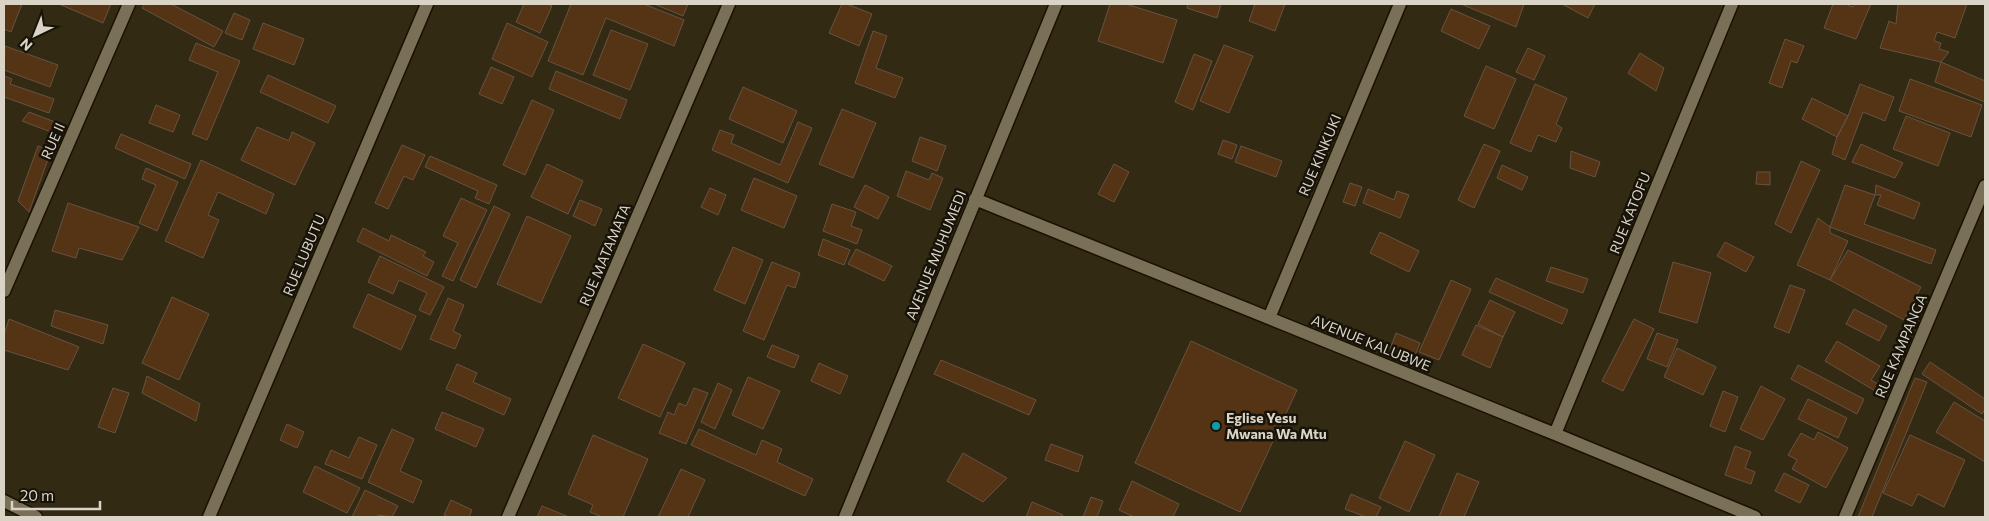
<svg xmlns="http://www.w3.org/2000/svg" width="1989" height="521" viewBox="0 0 1989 521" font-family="Commissioner,sans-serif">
<rect width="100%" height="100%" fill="#332a14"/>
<path fill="#553415" stroke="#675241" d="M4,4H22L11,32L4,29Z
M59,4H111L103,23Z
M145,4H171L223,31L214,47L142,8Z
M524,4H547L552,6L540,33L516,22Z
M571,4H644L684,20L674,46L606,18L583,75L548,61Z
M654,4H688L683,16Z
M842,4H847L872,14L859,46L829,33Z
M1110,4H1126L1177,20L1163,63L1098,41Z
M1188,4H1221L1217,18L1187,8Z
M1255,4H1285L1275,31L1249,21Z
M1461,4H1524L1516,27Z
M1562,4H1595L1588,18Z
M1833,4H1845L1853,7L1855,4H1871L1856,39L1824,28Z
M1898,4H1967L1955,38L1937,32L1934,41L1941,43L1939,49L1949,52L1941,62L1880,48L1889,21L1896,24Z
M1451,9L1490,26L1479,49L1441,31Z
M234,13L250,20L242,40L225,33Z
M263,23L304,39L294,65L253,49Z
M507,23L548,42L532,77L492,59Z
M611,30L648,44L630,90L593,75Z
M873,31L887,36L876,68L903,78L895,98L855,83Z
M1785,39L1804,46L1797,63L1791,61L1782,88L1769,83Z
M196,43L240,61L207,140L192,134L218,72L189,60Z
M1224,45L1253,56L1229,113L1200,101Z
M5,46L58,65L50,87L4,70Z
M1528,48L1545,56L1534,80L1516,72Z
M1640,53L1664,68L1656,91L1628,73Z
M1194,54L1212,61L1193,110L1175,102Z
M1941,62L1985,81V102L1935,82Z
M1486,66L1516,79L1494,129L1464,116Z
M491,67L514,77L502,104L479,94Z
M556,71L627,100L620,119L549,89Z
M268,75L336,106L328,123L260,92Z
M4,76L12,79L10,84L54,99L49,113L4,97Z
M1910,79L1982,105L1971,137L1899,111Z
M1535,84L1567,98L1556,124L1562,128L1556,142L1538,135L1531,152L1510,143Z
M1860,84L1894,97L1885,121L1863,112L1845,160L1832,154L1837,137L1848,116Z
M743,87L797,111L783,143L729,119Z
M1812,98L1848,116L1837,137L1802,119Z
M532,100L554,110L525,175L503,165Z
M156,105L180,115L173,132L149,123Z
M842,109L876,123L853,178L819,164Z
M29,112L55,122L51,132L22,121Z
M1906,116L1950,133L1938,166L1893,149Z
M798,122L812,128L788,183L712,150L720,130L734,135L731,143L780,165Z
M257,127L289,141L292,132L315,143L295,185L241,160Z
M121,134L191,164L185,179L115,148Z
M920,137L946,146L937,171L912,161Z
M1223,140L1237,145L1232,159L1218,154Z
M1484,144L1500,151L1474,208L1458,200Z
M1861,144L1903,163L1895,178L1852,162Z
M402,145L425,155L413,180L404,176L388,209L375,203Z
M38,146L51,151L29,212L18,201Z
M1241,146L1282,161L1276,177L1235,162Z
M1571,151L1600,162L1595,177L1570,168Z
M430,156L497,185L489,204L475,198L478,191L425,167Z
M201,160L274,194L266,214L218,192L208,215L219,220L203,258L165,241Z
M1801,161L1820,170L1791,233L1775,224Z
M547,164L583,181L568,214L531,197Z
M1114,164L1129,172L1114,202L1098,194Z
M1502,165L1528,177L1522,190L1497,178Z
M146,168L178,182L157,231L139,223L156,185L142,179Z
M906,171L929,180L932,173L943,178L930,210L897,196Z
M1757,172H1770V185L1756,184Z
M754,178L797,196L784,228L741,210Z
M1350,183L1362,187L1355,206L1343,202Z
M865,185L889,197L878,219L854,207Z
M1845,185L1875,195L1864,224L1936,250L1931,264L1830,227Z
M1876,185L1920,203L1914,219L1877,205L1881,195H1875Z
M710,188L726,195L718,215L701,207Z
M1368,189L1394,200L1397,191L1409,195L1400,218L1363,203Z
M461,198L487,210L453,281L442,276L458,243L443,236Z
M580,200L602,209L595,226L573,216Z
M68,203L139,227L122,260L79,248L76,258L52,251Z
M832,204L856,212L851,226L862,230L857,244L823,231Z
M494,206L510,214L476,288L460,280Z
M527,216L571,236L541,303L497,284Z
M1818,218L1830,227V233L1848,241L1830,280L1797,265Z
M363,228L389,241L391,235L426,252L423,256L434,262L427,276L357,241Z
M1380,232L1419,251L1409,272L1370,253Z
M823,239L850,250L844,265L818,255Z
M1725,242L1754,257L1746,272L1717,256Z
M733,247L763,260L745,304L714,290Z
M856,249L892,266L884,281L848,264Z
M1848,250L1921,287L1904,320L1830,280Z
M380,256L444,287L430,315L419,310L427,293L399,280L393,294L368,282Z
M772,262L800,273L795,288L787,285L764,340L743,331Z
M1673,262L1711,273L1697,323L1659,312Z
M1551,267L1588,279L1583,293L1546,281Z
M1496,278L1568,310L1562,324L1489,292Z
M1451,280L1471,289L1439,360L1419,352Z
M1790,285L1805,290L1789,333L1774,327Z
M368,294L416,316L401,350L353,327Z
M172,297L209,314L179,380L142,363Z
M448,298L464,305L453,331L461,335L455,349L430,339Z
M1490,300L1515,312L1503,337L1478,324Z
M1854,309L1887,326L1879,341L1846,324Z
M55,310L108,325L103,344L51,326Z
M9,319L79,347L68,370L4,350V335Z
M1634,319L1654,329L1623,391L1602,381Z
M1476,325L1503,337L1490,368L1462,355Z
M1396,333L1420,343L1414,358L1390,349Z
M1657,333L1678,340L1667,367L1647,359Z
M1191,341L1297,390L1240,512L1135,463Z
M1837,341L1880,366L1871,380L1881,386L1877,392L1825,361Z
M643,344L685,363L660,417L618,398Z
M772,345L799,356L794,368L767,357Z
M1677,348L1716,367L1703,395L1664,377Z
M941,360L1036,400L1029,415L934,374Z
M1930,362L1985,399V409L1982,414L1922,374Z
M819,363L848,376L840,394L811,381Z
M457,364L477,373L473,382L511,399L504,415L446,389Z
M1798,365L1864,399L1857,414L1791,379Z
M147,376L200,404L196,421L142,393Z
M748,377L780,391L763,429L732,415Z
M1915,378L1927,382L1872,517H1858Z
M718,383L732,390L715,429L701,422Z
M1761,386L1785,399L1763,440L1740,429Z
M113,388L129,393L115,433L98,427Z
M694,388L708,393L686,444L659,433L668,412L674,415L679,403L686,406Z
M1723,391L1738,397L1725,432L1710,426Z
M1808,399L1847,418L1838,438L1798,419Z
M1954,402L1985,421V462L1936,432Z
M442,412L484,429L476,447L435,429Z
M287,424L304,432L297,448L280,440Z
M392,429L414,439L400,471L422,481L413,503L368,482Z
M699,429L756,455L762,440L782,449L777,462L813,479L805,496L691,445Z
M1818,432L1848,448L1826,488L1792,469L1797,460L1788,455L1801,433L1814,440Z
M593,435L648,459L623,517H602L590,512L593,505L568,494Z
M1910,435L1965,460L1944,507L1918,494L1912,506L1883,493Z
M359,437L377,445L362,479L325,464L331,450L349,458Z
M1405,441L1435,455L1409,512L1379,498Z
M1051,444L1083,456L1078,472L1045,460Z
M1735,446L1751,452L1745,468L1755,472L1751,484L1725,475Z
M963,453L1007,478L983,502L947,481Z
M315,466L360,488L347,513L303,492Z
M681,469L705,480L688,517H658Z
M1457,473L1479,482L1464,517H1439Z
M1784,473L1809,485L1800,503L1775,491Z
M1132,481L1179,504L1173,517H1134L1119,510Z
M365,490L398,506L392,517L378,515L377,517H352Z
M1351,494L1381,507L1376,517H1366L1345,509Z
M1091,497L1103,501L1097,517H1083Z
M451,500L472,510L469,517H449L444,515Z
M1032,502L1063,515L1062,517H1026Z
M542,506L569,517H537Z"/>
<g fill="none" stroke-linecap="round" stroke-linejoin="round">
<g stroke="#1a1200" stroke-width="15">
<path id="minor" d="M975,199L1555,434L1755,517
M4,291L129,4
M1269,318L1400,4
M1555,434L1732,4
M4,501L36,517
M209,517L427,4
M508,517L729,4
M845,517L1056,4
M1845,517L1985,186"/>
</g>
<use href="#minor" stroke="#7a6f57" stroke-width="12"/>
</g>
<circle fill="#0f9aa8" stroke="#171309" stroke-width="2" cx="1216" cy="426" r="5"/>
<g text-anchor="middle" stroke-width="5" stroke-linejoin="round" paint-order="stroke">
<g font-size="14" fill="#dad4c7" stroke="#171309">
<text transform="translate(53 141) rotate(-66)" y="5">RUE II</text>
<text transform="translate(1320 155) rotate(-67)" y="5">RUE KINKUKI</text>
<text transform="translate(1630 213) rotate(-68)" y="5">RUE KATOFU</text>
<text transform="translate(304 255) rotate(-67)" y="5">RUE LUBUTU</text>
<text transform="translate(605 255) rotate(-67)" y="5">RUE MATAMATA</text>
<text transform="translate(936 255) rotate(-68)" y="5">AVENUE MUHUMEDI</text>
<text transform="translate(1371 343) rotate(22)" y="5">AVENUE KALUBWE</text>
<text transform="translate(1901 346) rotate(-67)" y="5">RUE KAMPANGA</text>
</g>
<g font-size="14" font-weight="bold" fill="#dad4c7" stroke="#171309" text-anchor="start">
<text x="1226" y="423">Eglise Yesu<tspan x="1226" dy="16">Mwana Wa Mtu</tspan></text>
</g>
</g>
<rect width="1989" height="521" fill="none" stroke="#dad4c7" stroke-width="10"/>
<g transform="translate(35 35) rotate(223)" stroke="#171309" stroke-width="4" paint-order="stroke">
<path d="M0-4L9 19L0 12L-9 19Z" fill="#dad4c7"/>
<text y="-8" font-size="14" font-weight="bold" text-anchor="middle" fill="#dad4c7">N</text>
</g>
<path d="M12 501v8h88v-8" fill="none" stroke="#dad4c7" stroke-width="2.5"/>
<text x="20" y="501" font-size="15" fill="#dad4c7" stroke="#171309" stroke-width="4" paint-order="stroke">20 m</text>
</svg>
